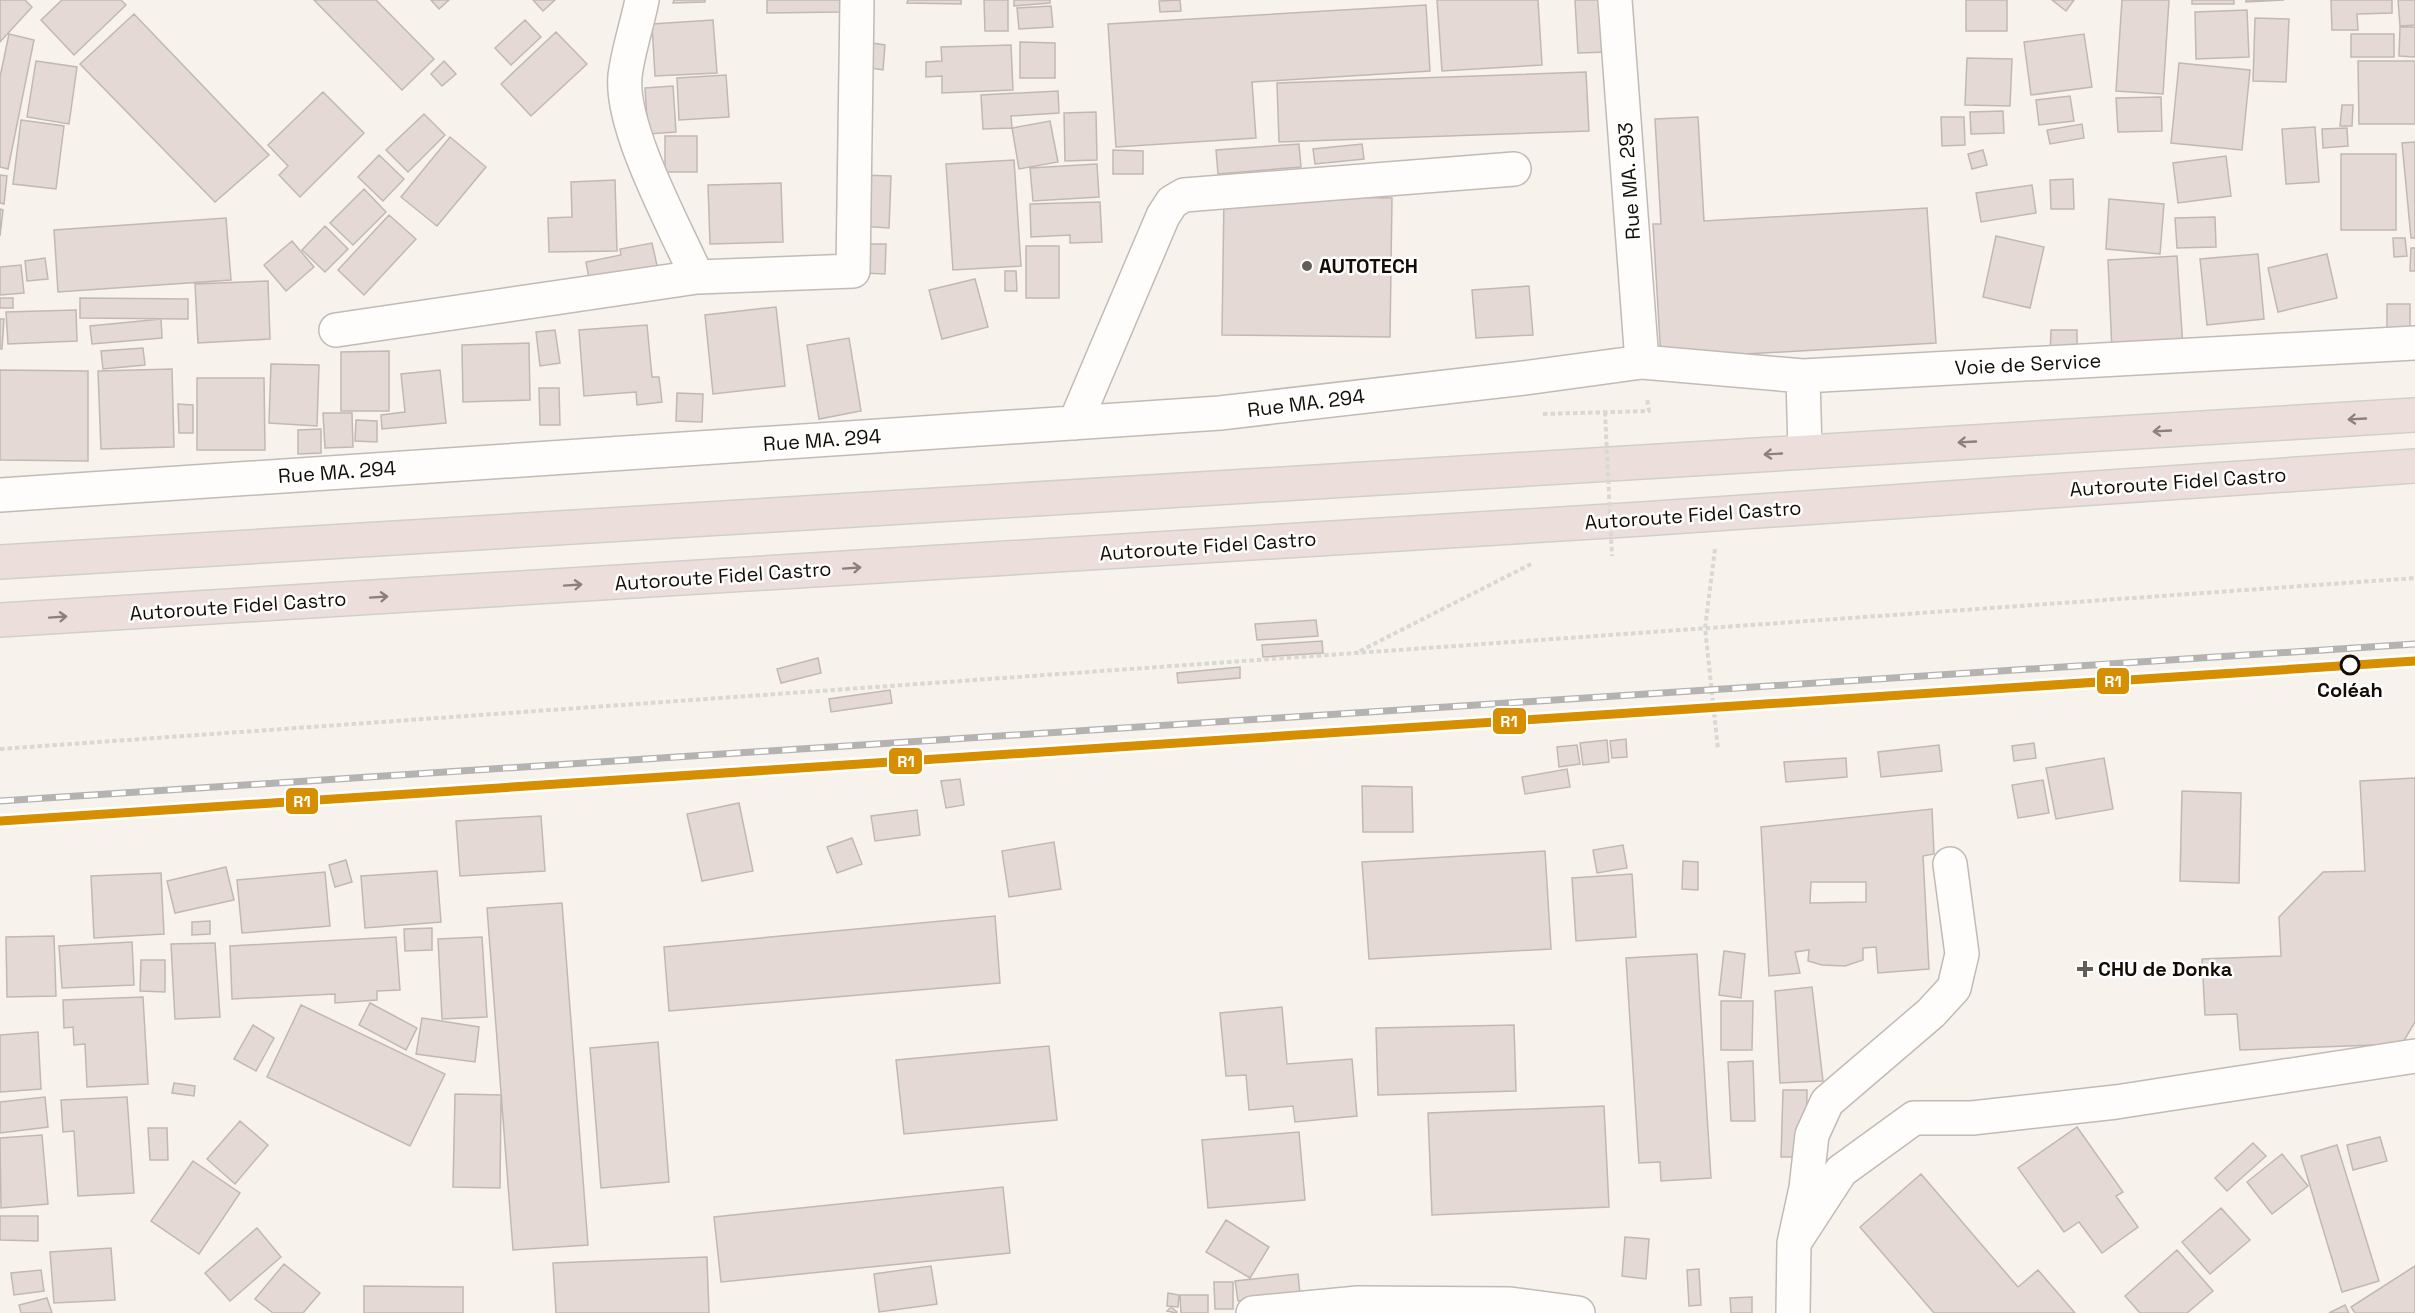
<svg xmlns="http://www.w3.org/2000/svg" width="2415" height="1313" viewBox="0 0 2415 1313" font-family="'Space Grotesk',sans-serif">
<rect width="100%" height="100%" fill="#f7f2ec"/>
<path fill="#e4d9d4" stroke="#c1b8b4" stroke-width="1.5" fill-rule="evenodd" d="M0,0H25L32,7L0,42Z
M62,0H121L126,5L74,55L41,20Z
M314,0H376L434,59L402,90Z
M431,0H449L439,9Z
M533,0H555L543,11Z
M674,0H705V2L673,3Z
M767,0H841V12L767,13Z
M908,0H961V4L907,3Z
M984,0H1008V31H985Z
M1014,0H1050V3L1014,6Z
M1180,0L1181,11L1160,12L1159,1Z
M1437,0H1538L1542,65L1442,71Z
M1575,0H1605L1608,52L1578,53Z
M1966,0H2007V31H1966Z
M2052,0H2074L2066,11Z
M2122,0H2169L2163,94L2116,91Z
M2192,0H2234V4H2192Z
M2246,0H2284L2246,2Z
M2331,0H2392V13L2357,14L2358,30H2332Z
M2398,0H2415V25L2400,26Z
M1426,5L1430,71L1252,82L1256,138L1116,147L1108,24Z
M1051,6L1053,27L1019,29L1017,8Z
M2247,10L2249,57L2196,59L2195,12Z
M134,14L269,155L215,202L80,64Z
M2255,18L2289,19L2286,82L2253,81Z
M525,20L541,37L511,65L495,48Z
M713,20L717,73L655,76L652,24Z
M2400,27H2415V57L2399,56Z
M556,32L587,64L531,116L501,84Z
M9,34L34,40L8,169L0,167V77Z
M2084,34L2092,87L2031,95L2024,42Z
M2351,34H2394V57H2351Z
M866,42L885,45L883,70L864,67Z
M1020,42L1055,43V78H1020Z
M1011,45L1013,90L942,93V76L926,77V62L942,61L941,47Z
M1967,58L2012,59L2010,106L1965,105Z
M36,61L77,67L69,124L27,117Z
M444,61L456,74L442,86L431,74Z
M2358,61H2415V124H2359Z
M2179,63L2250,70L2242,150L2171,143Z
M1586,72L1589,131L1279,142L1277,83Z
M726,75L729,117L679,120L677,78Z
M673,86L676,132L648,134L645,88Z
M1058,91L1059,113L1011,116L1012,128L983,129L981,95Z
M323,92L364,133L300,197L279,175L288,166L268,145Z
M2070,96L2074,121L2039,125L2036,100Z
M2161,97L2162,131L2118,132L2116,98Z
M2342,105H2353L2352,126H2340Z
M2003,111L2004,133L1971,134L1970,112Z
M1096,112L1097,160L1065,161L1064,113Z
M424,114L445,135L408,172L386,150Z
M1698,117L1704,221L1927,208L1936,343L1661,359L1653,224H1661L1655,119Z
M1941,117H1964L1965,145L1942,146Z
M21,120L64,126L56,189L13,184Z
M1050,121L1058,162L1019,169L1012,128Z
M2082,124L2084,138L2050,144L2047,130Z
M2315,127L2319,182L2286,184L2282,129Z
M2347,128L2348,146L2323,148L2322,129Z
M665,136H697V172H665Z
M450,137L486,167L437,226L401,197Z
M2415,142V238H2411L2402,143Z
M1299,144L1301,167L1218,174L1216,150Z
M1362,144L1364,159L1315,164L1313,149Z
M1113,150L1143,151V174H1113Z
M1983,150L1987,165L1972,169L1968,154Z
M2341,154H2396V230H2341Z
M379,155L404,179L383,201L358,177Z
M2226,156L2231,196L2178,203L2173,163Z
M1014,160L1021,266L953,270L946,164Z
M1097,164L1099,197L1033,201L1030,168Z
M0,175L7,176L4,204L0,203Z
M862,175L891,176L889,228L859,226Z
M2073,179L2074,209H2051L2050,180Z
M615,180L617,251L549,252L548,218L572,217L571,182Z
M781,183L783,242L710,244L708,185Z
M2032,185L2036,213L1981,222L1976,193Z
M364,189L386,212L353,245L330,223Z
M1224,195L1392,198L1390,337L1222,335Z
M2109,199L2164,204L2160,254L2106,249Z
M1100,202L1102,242L1070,243V235L1031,237L1030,204Z
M0,209L3,210L0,236Z
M389,215L416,239L364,295L338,270Z
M2215,217L2216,247L2177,248L2175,218Z
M226,218L231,280L58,292L54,230Z
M325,226L348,249L325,272L302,250Z
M1996,236L2044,247L2030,308L1983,297Z
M2393,238H2405L2407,256L2394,257Z
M292,241L314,267L286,291L264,265Z
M652,243L658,270L590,284L586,262L621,255L620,249Z
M866,244H886L885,274L865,273Z
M1026,246H1059V298H1026Z
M2411,248H2415V271H2410Z
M2258,254L2264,319L2207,325L2200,259Z
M2327,254L2337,298L2278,312L2268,268Z
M2177,256L2183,348L2112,351L2108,260Z
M45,258L48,279L27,281L25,261Z
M21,265L24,293L0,295V267Z
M1005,271H1016L1017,291H1005Z
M975,279L988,327L942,339L929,290Z
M268,281L270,339L198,343L195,284Z
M1529,286L1533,335L1476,338L1472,290Z
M0,298H13V308H0Z
M80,298L188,299V319L80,318Z
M2387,304H2410V334H2387Z
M776,307L785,386L713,394L705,315Z
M76,310L77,341L8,344L6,312Z
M0,319H4L2,349H0Z
M161,319L162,338L92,344L90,326Z
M647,325L652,377H659L662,402L637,405L636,392L584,396L579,330Z
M555,330L560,363L540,366L536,332Z
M2051,330H2077V357L2050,356Z
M849,338L861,411L819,419L807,345Z
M529,343L530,400L463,402L462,345Z
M143,348L145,365L103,369L101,351Z
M389,351V411H341V352Z
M271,364L319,365L317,426L269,423Z
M172,369L174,447L101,449L98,371Z
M0,370L88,371V461L0,460Z
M440,370L446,423L382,429L381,415L405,412L401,374Z
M197,378H264L265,450H197Z
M539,388H559L560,425H540Z
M677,393L703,394L702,422L676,421Z
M178,404L193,405V433H179Z
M323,413H352L353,447L325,448Z
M356,420L377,421V442L355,441Z
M321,429V453L298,454V430Z
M1316,620L1318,636L1257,640L1255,624Z
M1322,641L1323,653L1263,657L1262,645Z
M818,658L821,673L781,683L777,669Z
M1240,667V678L1178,683L1177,673Z
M890,690L892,703L831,712L829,699Z
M1626,739L1627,757L1612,758L1610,741Z
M1607,740L1609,762L1583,765L1580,743Z
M2034,743L2036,758L2014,761L2012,746Z
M1577,745L1580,764L1559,767L1557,747Z
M1939,745L1942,771L1881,777L1878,752Z
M1846,758L1847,777L1786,782L1784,762Z
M2104,758L2113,809L2056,819L2046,768Z
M1567,769L1570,787L1525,794L1522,777Z
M2415,778V1022L2402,1044L2240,1050L2237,1014L2205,1015L2202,959L2281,956L2279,917L2323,872L2365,871L2360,781Z
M960,779L964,805L946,808L941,781Z
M2043,780L2049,813L2018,818L2012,785Z
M1362,786L1412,787L1413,832H1363Z
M2182,791L2241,793L2239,883L2180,881Z
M739,803L753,871L702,881L687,814Z
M1932,809L1934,854L1923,856L1929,969L1878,973L1876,947L1863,948V960L1845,966L1822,965L1808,961L1809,950L1795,952L1800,973L1769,976L1761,827ZM1811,882H1866V902L1810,903Z
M917,810L920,835L875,841L871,816Z
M541,816L545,871L460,876L456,821Z
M852,838L862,864L837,873L827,847Z
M1054,842L1061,889L1009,897L1002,851Z
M1623,845L1627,868L1597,873L1593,850Z
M1545,851L1551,949L1369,959L1362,862Z
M346,860L352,882L335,887L329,865Z
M1683,861L1698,862V890L1682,889Z
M226,867L234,900L175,913L167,881Z
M437,871L441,922L365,928L361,876Z
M325,872L330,926L242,933L237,880Z
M161,873L164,934L94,938L91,876Z
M1632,874L1636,937L1576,941L1572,878Z
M562,903L588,1245L513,1250L487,908Z
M995,916L1000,983L669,1011L664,947Z
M210,921V934L192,935V922Z
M432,928V950L405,951L404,929Z
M54,936L56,996L7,997L6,937Z
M396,937L400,990L377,991V1000L335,1003V994L232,999L230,946Z
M482,937L487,1017L442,1019L438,939Z
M132,942L134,985L62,988L59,946Z
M215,943L220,1017L175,1019L171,944Z
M1724,951L1745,954L1741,998L1719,995Z
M1697,954L1711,1178L1661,1181L1660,1162L1639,1163L1626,958Z
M141,960H165V992L140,991Z
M1812,987L1823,1081L1780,1083L1775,991Z
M143,997L148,1084L87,1087L85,1044L74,1045L73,1027L64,1028L63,1000Z
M1721,1001H1753L1752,1050H1721Z
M370,1003L417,1028L406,1050L359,1025Z
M301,1005L445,1074L410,1146L267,1077Z
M1282,1007L1287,1064L1352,1059L1357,1116L1295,1122L1293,1106L1249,1110L1246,1075L1226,1076L1220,1013Z
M422,1018L479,1027L475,1062L416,1054Z
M253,1025L274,1038L256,1071L234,1059Z
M1514,1025L1516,1091L1378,1095L1376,1028Z
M38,1032L41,1089L0,1092V1035Z
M658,1042L669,1182L601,1188L590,1048Z
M1049,1046L1057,1120L904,1134L896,1060Z
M1753,1061L1755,1121H1731L1728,1062Z
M174,1083L195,1086L194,1096L172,1093Z
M1783,1090H1807L1806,1157H1781Z
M455,1094L501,1095L500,1188L453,1187Z
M45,1097L48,1127L0,1133V1102Z
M127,1097L134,1193L78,1196L74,1131L63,1132L61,1100Z
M1604,1106L1609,1207L1432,1215L1428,1113Z
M240,1121L268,1145L235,1184L207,1159Z
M2077,1127L2123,1192L2116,1196L2138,1227L2102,1253L2079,1222L2064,1232L2018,1168Z
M148,1128H167L168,1160H150Z
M1299,1132L1305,1200L1208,1208L1202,1140Z
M42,1135L48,1204L1,1208L0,1138Z
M2380,1137L2387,1161L2353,1170L2347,1145Z
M2253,1143L2266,1156L2227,1191L2215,1178Z
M2337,1145L2379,1281L2342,1292L2301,1156Z
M2282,1154L2308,1186L2272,1214L2247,1182Z
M193,1161L240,1193L199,1254L151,1221Z
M1921,1174L2018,1287L2038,1270L2075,1313H1934L1860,1227Z
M1003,1187L1010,1253L721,1282L714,1217Z
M2221,1208L2250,1240L2210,1274L2182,1242Z
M0,1216H38V1241L0,1240Z
M1226,1220L1269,1247L1250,1278L1206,1252Z
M257,1228L281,1257L230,1301L205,1273Z
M1625,1237L1649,1239L1646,1279L1622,1276Z
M111,1248L115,1300L54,1303L50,1252Z
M2177,1250L2213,1291L2187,1313H2140L2125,1296Z
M707,1257L709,1313H556L553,1263Z
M284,1264L320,1293L303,1313H273L255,1299Z
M931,1266L937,1304L879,1312L874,1274Z
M2415,1266V1313H2355L2351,1307Z
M1699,1269L1701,1305L1689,1306L1687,1270Z
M41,1270L44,1291L14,1295L11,1273Z
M1298,1274L1300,1294L1238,1301L1235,1281Z
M1214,1282H1233V1309H1215Z
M364,1286L463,1287V1313H364Z
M1168,1293L1179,1295L1178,1307L1167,1306Z
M1180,1295H1208V1313H1181Z
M1752,1297V1313H1731L1730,1298Z
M47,1298L52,1313H21L19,1305Z
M2345,1305L2349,1313H2329Z
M1171,1307L1177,1312L1176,1313L1167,1311Z"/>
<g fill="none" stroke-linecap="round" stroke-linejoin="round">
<g stroke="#c1bbb3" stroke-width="36">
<path id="minor" d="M642,0C637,25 628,51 625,76C620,128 675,227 697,277
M1615,0L1642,362
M336,330L697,277L853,271L857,0
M1803,376L1805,452
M1075,423L1163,216L1172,202L1184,195L1514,169
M0,495L1220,413L1524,378L1642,362L1803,376L2415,343
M1794,1243L1841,1171L1914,1118H1972L2116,1102L2415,1056
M1253,1313L1358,1303L1510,1304L1578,1313
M1793,1313L1794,1243L1806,1188L1812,1135L1827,1102L1931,1013L1954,988L1962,954L1950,864"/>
</g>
<g stroke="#d1cfcb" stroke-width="36">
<path id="highway" d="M0,562L2415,415
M0,620L1642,519L2415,466"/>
</g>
<path stroke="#d9d8d5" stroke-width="4" stroke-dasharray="4.5 3" stroke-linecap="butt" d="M1543,414L1649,411L1647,399
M1715,549L1705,628L1718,749
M1360,651L1533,563
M0,749L2415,578"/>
<use href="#minor" stroke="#fefdfc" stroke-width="33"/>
<use href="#highway" stroke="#ecdfdb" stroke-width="33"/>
<g stroke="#b5b3b1" stroke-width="7">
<path id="rail" d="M0,801L2415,644"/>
</g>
<use href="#rail" stroke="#fff" stroke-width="4.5" stroke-dasharray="14" stroke-linecap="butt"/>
<path stroke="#d9d8d5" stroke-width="4" stroke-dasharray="4.5 3" stroke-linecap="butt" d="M1605,412L1612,556"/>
<g stroke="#fff" stroke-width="14">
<path id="rail-1" d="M0,821L2415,661"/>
</g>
<use href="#rail-1" stroke="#d58f01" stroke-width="9"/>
</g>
<defs><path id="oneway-shaft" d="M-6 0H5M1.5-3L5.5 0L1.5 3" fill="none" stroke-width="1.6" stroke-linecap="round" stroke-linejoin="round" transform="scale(1.5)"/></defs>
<g stroke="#8b807b">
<use href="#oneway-shaft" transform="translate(2357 419) rotate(177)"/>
<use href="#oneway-shaft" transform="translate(2162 431) rotate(177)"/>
<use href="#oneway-shaft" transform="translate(1967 442) rotate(177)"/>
<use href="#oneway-shaft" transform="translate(1773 454) rotate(177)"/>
<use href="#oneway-shaft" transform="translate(852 568) rotate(-4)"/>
<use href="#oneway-shaft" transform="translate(573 585) rotate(-4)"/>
<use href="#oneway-shaft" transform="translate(379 597) rotate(-4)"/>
<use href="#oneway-shaft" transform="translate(58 617) rotate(-4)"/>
</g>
<g fill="#635d56" stroke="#fff" stroke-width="2">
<circle cx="1307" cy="266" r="6"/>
<path d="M2082 960h6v6h6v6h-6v6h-6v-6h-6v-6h6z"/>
</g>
<circle fill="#fff" stroke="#140d05" stroke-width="3" cx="2350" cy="665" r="9"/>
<g text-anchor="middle" stroke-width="5" stroke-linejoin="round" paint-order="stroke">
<g font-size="20" fill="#140d05" stroke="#fff">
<text transform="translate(1629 181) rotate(-94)" y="7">Rue MA. 293</text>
<text transform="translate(2028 364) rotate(-3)" y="7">Voie de Service</text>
<text transform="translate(1306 403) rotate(-7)" y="7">Rue MA. 294</text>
<text transform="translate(822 440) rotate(-4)" y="7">Rue MA. 294</text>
<text transform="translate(337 472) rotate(-4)" y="7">Rue MA. 294</text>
<text transform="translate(2178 482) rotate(-4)" y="7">Autoroute Fidel Castro</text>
<text transform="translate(1693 515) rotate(-4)" y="7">Autoroute Fidel Castro</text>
<text transform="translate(1208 546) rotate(-4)" y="7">Autoroute Fidel Castro</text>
<text transform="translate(723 576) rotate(-4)" y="7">Autoroute Fidel Castro</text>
<text transform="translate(238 606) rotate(-4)" y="7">Autoroute Fidel Castro</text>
</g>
<g font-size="20" font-weight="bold" fill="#140d05" stroke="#fff" text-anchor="start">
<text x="1319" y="273">AUTOTECH</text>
<text x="2098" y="976">CHU de Donka</text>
</g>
<g font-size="20" font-weight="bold" fill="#140d05" stroke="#fff">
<text x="2350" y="697">Coléah</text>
</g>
</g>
<g stroke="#fff" stroke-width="2">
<rect x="2096" y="667" width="34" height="28" rx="6" fill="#d58f01"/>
<rect x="1492" y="707" width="35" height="28" rx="6" fill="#d58f01"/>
<rect x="888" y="747" width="35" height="28" rx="6" fill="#d58f01"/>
<rect x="285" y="787" width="34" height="28" rx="6" fill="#d58f01"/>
</g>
<g font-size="16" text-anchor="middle" font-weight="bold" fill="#fff">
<text x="2113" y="687">R1</text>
<text x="1509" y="727">R1</text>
<text x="906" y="767">R1</text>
<text x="302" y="807">R1</text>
</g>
</svg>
